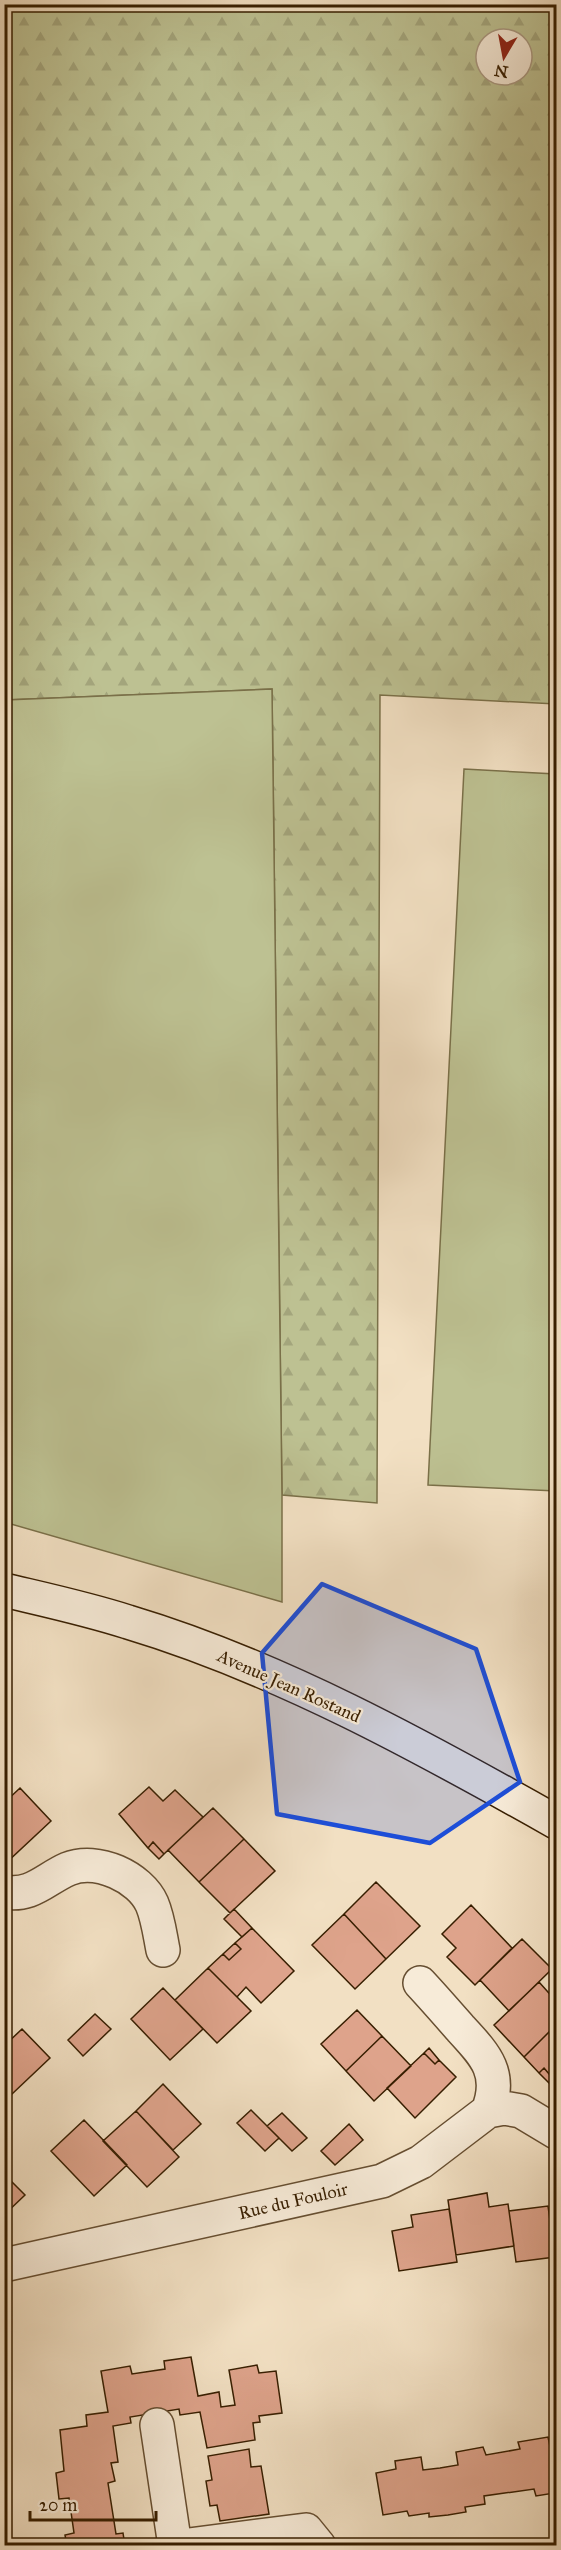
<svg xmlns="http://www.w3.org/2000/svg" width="561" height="2550" viewBox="0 0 561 2550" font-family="'IM FELL Great Primer',serif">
<defs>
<pattern id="forest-firs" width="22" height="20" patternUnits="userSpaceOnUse" patternTransform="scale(1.5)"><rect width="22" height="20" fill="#bdc192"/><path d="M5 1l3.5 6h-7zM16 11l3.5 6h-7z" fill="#a3a57c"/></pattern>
</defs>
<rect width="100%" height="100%" fill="#f2e0c3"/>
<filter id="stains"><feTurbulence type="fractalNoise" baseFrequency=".00333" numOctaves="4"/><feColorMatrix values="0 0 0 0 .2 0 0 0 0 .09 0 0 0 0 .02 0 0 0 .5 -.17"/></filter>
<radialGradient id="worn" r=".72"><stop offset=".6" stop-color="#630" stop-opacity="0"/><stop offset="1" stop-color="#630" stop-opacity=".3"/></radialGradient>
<path fill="url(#forest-firs)" stroke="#7a7049" stroke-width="1.5" fill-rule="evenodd" d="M4,5H556V704L380,695L377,1503L282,1495L272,689L5,700ZM486,39H522V75H486Z"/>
<path fill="#bdc192" stroke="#7a7049" stroke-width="1.5" d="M272,689L282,1495V1602L4,1522L5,700Z
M464,769L556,774V1491L428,1485Z"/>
<path fill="#dea38b" stroke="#371e00" stroke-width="1.5" d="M149,1787L163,1801L175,1790L203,1817L164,1854L153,1842L148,1848L119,1814Z
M20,1788L51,1821L6,1863L4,1803Z
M213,1808L244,1839L199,1882L168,1850Z
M244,1839L275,1871L230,1913L199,1882Z
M153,1842L164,1854L159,1859L148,1848Z
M376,1882L420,1926L386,1959L344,1914Z
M471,1905L512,1948L475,1985L447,1957L456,1948L442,1934Z
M234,1909L252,1928L242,1937L224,1919Z
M344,1914L386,1959L355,1989L312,1945Z
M252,1928L294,1971L261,2003L246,1987L237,1997L208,1968L223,1954L229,1960L241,1949L235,1943Z
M522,1939L552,1969L509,2011L480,1980Z
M235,1943L241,1949L229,1960L223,1954Z
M208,1968L251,2011L217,2043L175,2000Z
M539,1982L556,2001V2025L524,2057L494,2025Z
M163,1988L203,2029L170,2060L131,2019Z
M357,2010L382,2036L346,2071L321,2044Z
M95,2014L111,2029L83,2056L68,2040Z
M556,2025V2092L551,2085L555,2081L544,2068L539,2073L524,2057Z
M22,2029L50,2058L12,2094L4,2086V2046Z
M382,2036L411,2066L374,2101L346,2071Z
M429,2048L439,2060L435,2064L424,2053Z
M424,2053L435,2064L439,2060L456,2077L415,2118L387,2088Z
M544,2068L555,2081L551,2085L539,2073Z
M163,2084L201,2124L173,2150L136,2111Z
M251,2110L279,2138L265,2151L237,2123Z
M136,2111L179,2157L147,2187L103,2141Z
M282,2113L307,2138L292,2151L267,2126Z
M84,2120L127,2165L94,2196L51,2151Z
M349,2124L363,2140L335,2165L321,2151Z
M4,2174L25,2195L4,2215Z
M487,2193L489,2207L508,2204L514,2246L456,2255L448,2200Z
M548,2206L555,2257L516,2262L509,2211Z
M449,2209L457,2262L399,2271L392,2231L413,2227L411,2215Z
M191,2357L198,2396L219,2392L221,2407L235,2405L229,2370L257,2365L259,2373L276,2371L282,2413L259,2416L260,2422L253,2423L255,2440L207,2448L200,2412L180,2415L179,2409L130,2417L131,2423L113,2426L118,2462L111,2463L115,2481L108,2483L116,2534L123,2533L125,2546H67L65,2535L74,2533L69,2498L59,2499L56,2473L64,2471L60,2430L87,2426L86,2415L108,2412L101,2371L130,2366L132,2374L165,2369L164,2361Z
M548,2437L551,2451L556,2450V2497L554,2493L536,2496L534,2489L484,2496L485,2504L465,2507L466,2512L448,2515L429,2517V2513L409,2516L407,2511L383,2515L376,2473L396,2469L395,2461L421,2457L423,2470L440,2468L458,2465L456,2452L483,2447L486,2455L520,2449L518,2442Z
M249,2449L251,2467L261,2466L269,2514L220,2521L217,2505L210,2506L206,2481L212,2480L208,2456Z"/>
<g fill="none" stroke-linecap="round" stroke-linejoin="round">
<g stroke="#664e31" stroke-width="36">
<path id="street" d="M4,1892C32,1897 45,1879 68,1869C97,1857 140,1877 152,1904C158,1918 160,1935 163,1950
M420,1983C434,1998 447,2013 461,2029C485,2055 503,2073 488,2111
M4,2265L382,2181L421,2162L488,2111L504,2108L521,2111L556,2132
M157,2425L175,2546
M181,2546L306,2530L319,2546"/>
</g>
<g stroke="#371e00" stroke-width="36">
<path id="secondary" d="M4,1590C46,1600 88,1609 128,1622C278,1667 421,1746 556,1822"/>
</g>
<use href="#street" stroke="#f7ebd8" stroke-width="33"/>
<use href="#secondary" stroke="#f7ebd8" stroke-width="33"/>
</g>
<path fill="#1d4ed8" fill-opacity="0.2" stroke="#1d4ed8" stroke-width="4.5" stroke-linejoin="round" d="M322,1584L476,1649L520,1782L430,1843L277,1814L262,1653Z"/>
<g text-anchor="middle" stroke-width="4.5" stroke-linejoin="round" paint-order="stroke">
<g font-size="18" fill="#371e00" stroke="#f7ebd8">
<text transform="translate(289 1686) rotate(24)" y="6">Avenue Jean Rostand</text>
<text transform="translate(293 2201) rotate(-13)" y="6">Rue du Fouloir</text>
</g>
</g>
<rect width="561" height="2550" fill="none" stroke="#f2e0c3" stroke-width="24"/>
<rect x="6" y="6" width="549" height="2538" fill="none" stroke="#371e00" stroke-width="3"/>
<rect x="12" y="12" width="537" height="2526" fill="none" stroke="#371e00" stroke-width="1.5"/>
<g transform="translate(504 57) rotate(190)"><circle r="28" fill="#f7ebd8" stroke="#aa9982" stroke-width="1.5"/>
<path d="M0-4.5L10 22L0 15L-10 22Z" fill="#8f2418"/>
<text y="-9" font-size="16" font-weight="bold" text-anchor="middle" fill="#371e00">N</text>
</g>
<path d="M30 2511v9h126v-9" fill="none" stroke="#371e00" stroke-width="3"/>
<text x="39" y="2511" font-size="18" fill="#371e00" stroke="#f7ebd8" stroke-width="4.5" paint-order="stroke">20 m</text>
<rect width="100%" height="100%" filter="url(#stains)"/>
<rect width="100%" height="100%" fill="url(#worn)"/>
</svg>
